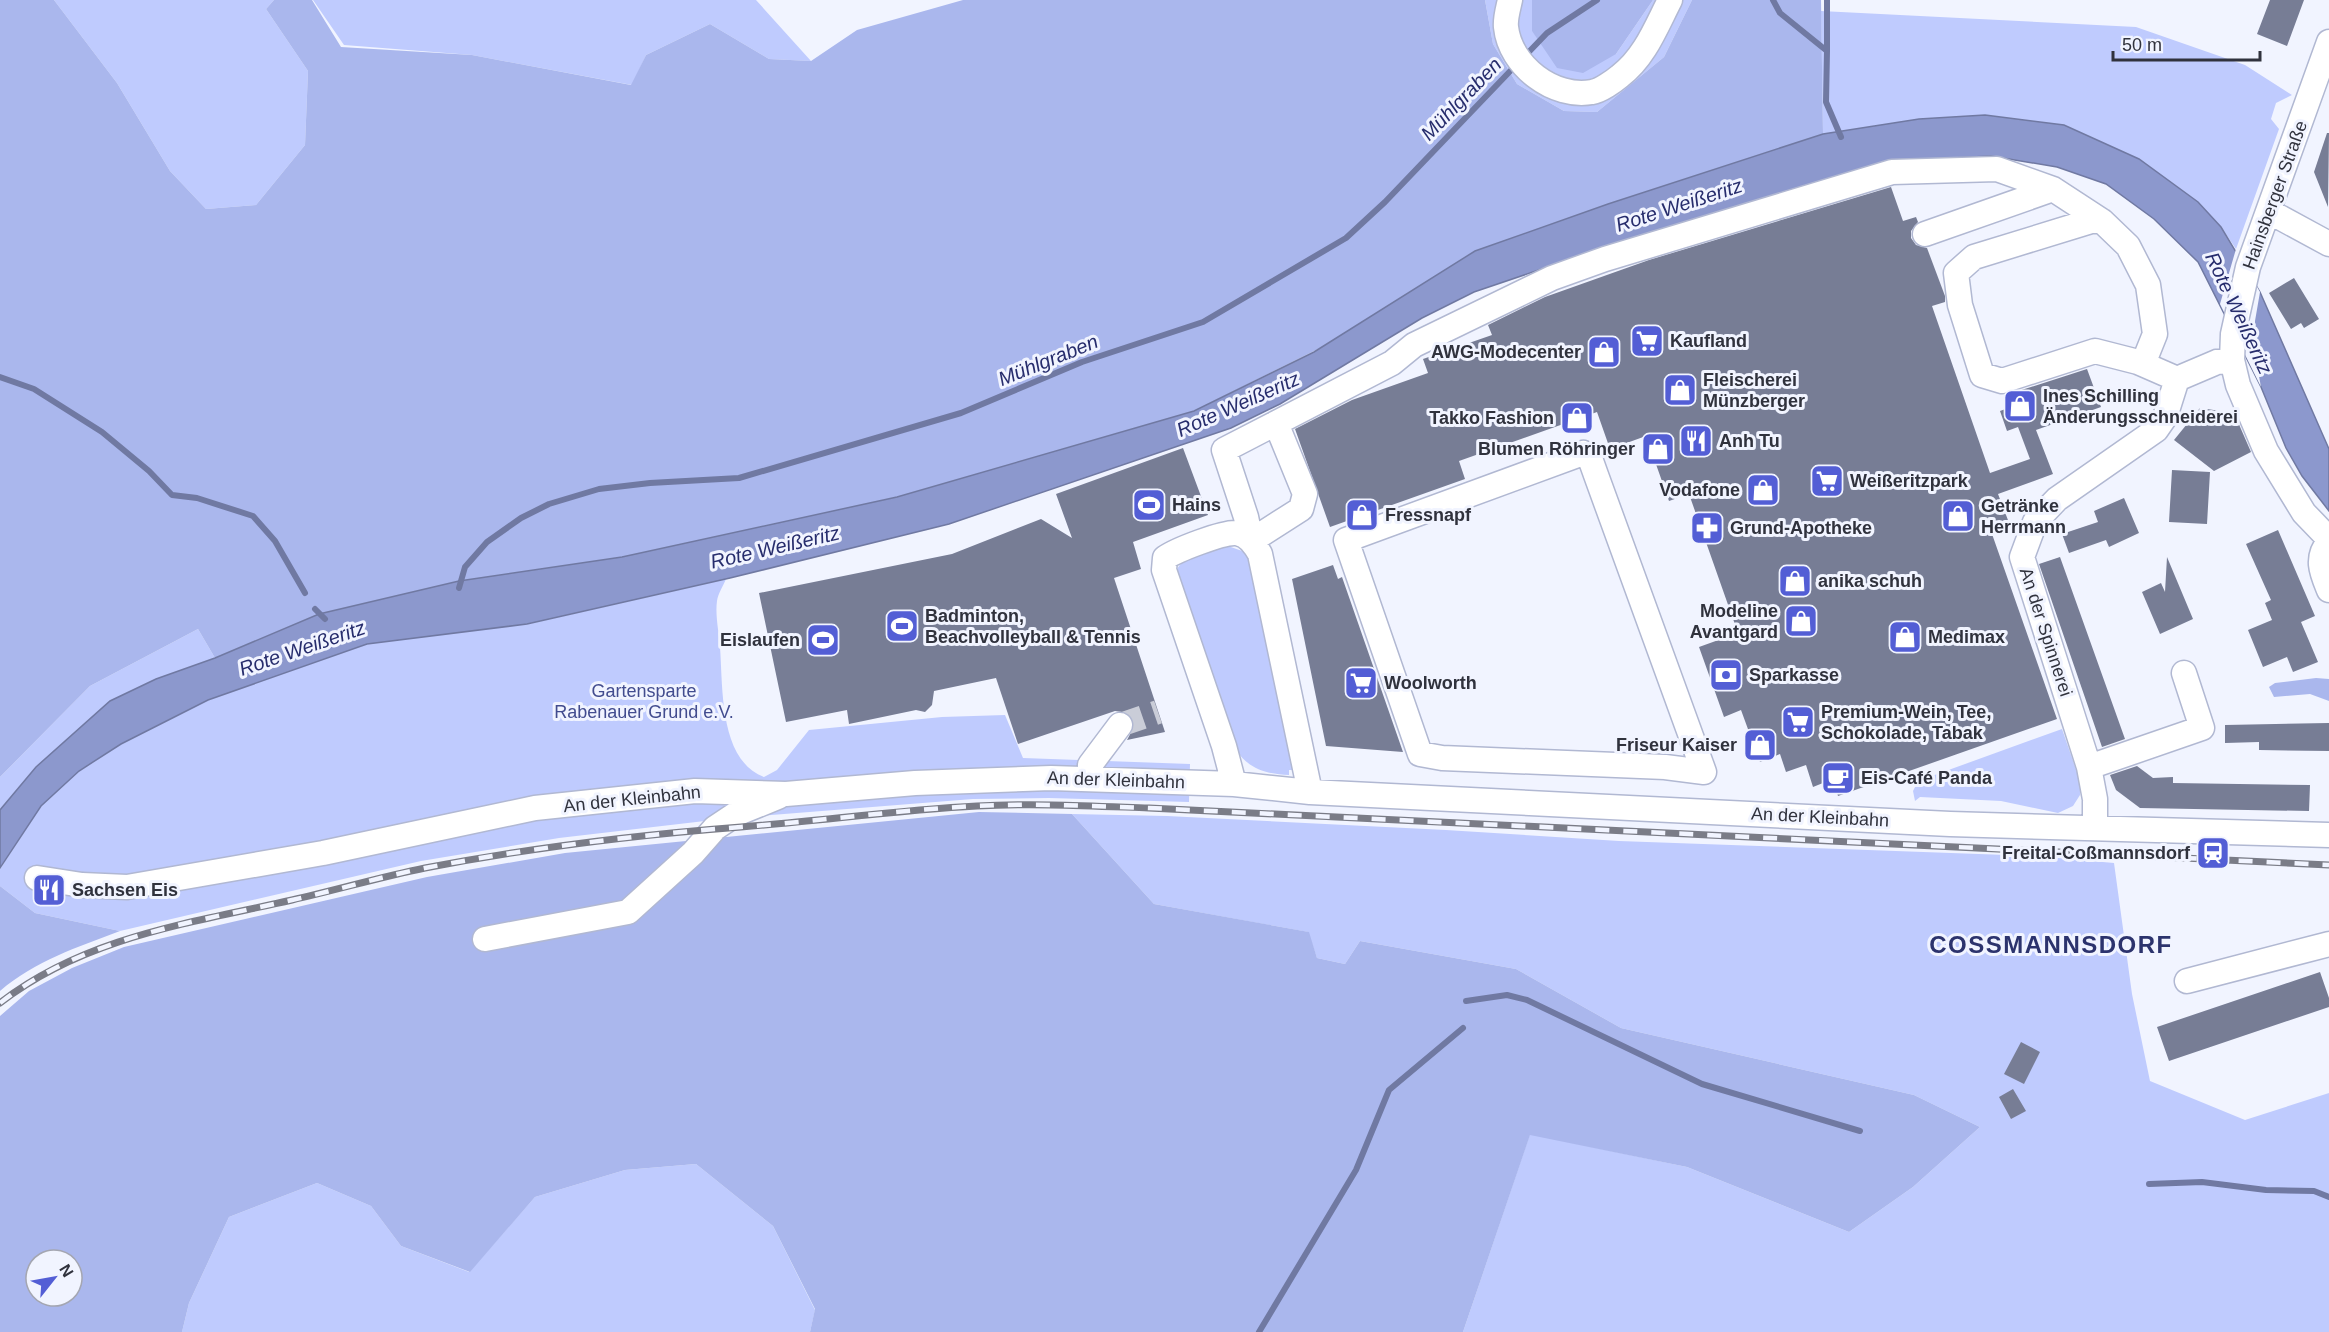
<svg xmlns="http://www.w3.org/2000/svg" width="2329" height="1332" viewBox="0 0 2329 1332" font-family="Helvetica,sans-serif">
<rect width="100%" height="100%" fill="#f1f4ff"/>
<path fill="#bfcbfe" d="M54,0H274L266,9L308,71L305,145L256,205L206,209L170,171L117,83Z
M313,0H756L811,61L769,59L710,24L646,55L632,85L472,55L344,45Z
M1485,0H1532V31L1616,54L1653,0H1692L1664,57L1597,112L1564,111L1517,84L1493,44Z
M1821,11L2136,27L2245,65L2292,95L2276,103L2271,119L2279,129L2236,249L2221,227L2064,125L1985,115L1919,119L1823,134Z
M1228,546L1245,552L1250,562L1294,770H1289V775C1266,774 1249,769 1236,750L1175,575C1179,554 1211,551 1228,546Z
M726,579C723,586 718,594 717,601C715,615 719,633 720,647C723,688 719,760 764,777L777,770L809,730L942,717L1005,715L1023,758L1190,764L1189,802L1049,798L973,799L722,819L559,838L421,861L120,931L35,913L0,886V869L41,806L79,771L121,744L208,700L367,644L528,624Z
M198,629L215,658L156,679L36,767L0,810V777L90,686Z
M2062,729L2080,781V795L2073,806L2058,813L2001,801L1920,797L1915,801L1913,791L1918,781Z
M1072,814L1167,816L1446,830L1619,841L2036,856L2114,863L2132,994L2150,1081L2245,1120L2329,1093V1332H1463L1530,1134L1687,1167L1849,1232L1913,1187L1980,1127L1914,1095L1621,1028L1516,969L1360,941L1345,964L1317,958L1308,932L1154,904Z
M696,1164L773,1226L815,1310L810,1332H182L189,1303L229,1217L317,1183L371,1206L401,1246L469,1272L535,1197L625,1170Z"/>
<path fill="#aab7ed" fill-rule="evenodd" d="M0,0H54L117,83L170,171L206,209L256,205L305,145L308,71L266,9L274,0H312L341,47L472,55L631,85L646,55L710,24L769,59L811,61L857,30L963,0H1485L1493,44L1517,84L1564,111L1597,112L1664,57L1692,0H1821L1823,134L1608,204L1194,411L897,497L622,557L459,581L319,614L215,658L198,629L90,686L0,777Z
M1532,0H1653L1616,54L1583,73L1557,68L1532,31Z
M2316,678L2329,679V701L2310,694L2274,697L2269,687L2275,683Z
M979,812L1072,814L1154,904L1309,932L1317,958L1345,964L1360,941L1516,969L1621,1028L1914,1095L1980,1127L1913,1187L1849,1232L1687,1167L1530,1135L1463,1332H810L815,1309L773,1226L696,1164L625,1170L535,1197L470,1272L401,1246L371,1206L317,1183L229,1217L189,1303L182,1332H0V1016L29,991L72,968L124,947L427,877L565,853ZM36,1260H72V1296H36Z
M0,886L35,913L120,931C78,947 35,961 0,991Z"/>
<path fill="#8c98cd" stroke="#7079a2" stroke-width="1.5" d="M1985,115L2064,125L2139,159L2198,202L2221,227L2260,292L2329,449V511L2302,476L2286,448L2261,387L2198,262L2154,219L2106,184L2057,167L1991,156L1934,159L1589,253L1474,292L1422,318L1280,404L1231,428L949,524L730,578L527,624L367,644L208,700L121,744L79,771L41,806L0,868V810L36,767L110,701L156,679L215,658L319,614L459,581L622,557L897,497L1194,411L1314,352L1475,251L1608,204L1823,134L1919,119Z"/>
<path fill="#f1f4ff" d="M2236,249L2260,292L2255,321V355L2261,387L2220,304Z"/>
<g fill="none" stroke-linecap="round" stroke-linejoin="round">
<path stroke="#7079a2" stroke-width="6" d="M1773,0L1780,13L1827,51L1826,102L1841,137
M1827,0V51
M1523,58L1547,33L1597,0
M0,377L34,389L102,432L149,471L172,495L197,498L253,516L275,541L305,593
M459,588L465,567L487,542L521,518L549,504L599,489L650,483L739,478L961,413L1082,362L1203,322L1346,238L1385,202L1516,65
M315,609L325,619
M1466,1001L1507,995L1527,1000L1702,1084L1860,1131
M2149,1184L2202,1182L2266,1190L2314,1191L2329,1197
M1259,1332L1356,1170L1389,1090L1463,1028"/>
</g>
<path fill="#777d95" d="M2270,0H2304L2287,46L2257,34Z
M2327,133H2329L2328,207L2314,172Z
M1891,187L1903,221L1916,217L1918,222L1911,231V238L1916,245L1927,248L1945,296V302L1932,306L1990,473L2030,459L2018,427L2007,431L2000,411L2011,407L2006,395L2087,369L2101,407L2036,430L2053,474L1998,494L2011,528L1992,534L2057,719L1838,796L1833,779L1813,787L1806,765L1786,772L1780,754L1760,762L1741,710L1724,717L1699,647L1738,633L1689,494L1669,501L1646,436L1610,449L1597,412L1459,461L1465,479L1330,527L1295,429L1352,400L1428,373L1423,359L1492,335L1488,325L1545,297L1649,260Z
M2294,278L2319,319L2304,328L2301,323L2291,329L2269,293Z
M2200,408L2234,413L2251,452L2214,471L2174,440Z
M1183,448L1208,515L1133,542L1141,569L1114,578L1165,732L1127,740L1134,727L1133,720L1128,713L1115,711L1018,744L996,678L934,691L932,705L925,712L916,710L849,724L847,710L786,722L759,593L952,554L1041,519L1072,538L1056,494Z
M2172,470L2210,472L2207,524L2169,522Z
M2124,498L2139,533L2109,547L2106,540L2069,553L2062,534L2098,522L2094,511Z
M2278,530L2315,616L2301,622L2318,662L2293,672L2287,657L2263,667L2248,630L2272,620L2265,603L2271,600L2246,544Z
M2060,557L2125,739L2102,747L2039,564Z
M2167,557L2193,619L2160,634L2142,592L2161,583L2165,592Z
M1333,565L1338,579L1342,577L1403,752L1326,746L1292,579Z
M2329,723V751L2259,750V742L2225,743V725Z
M2137,766L2153,778L2173,777V783L2310,785L2309,811L2140,808L2116,790L2110,775Z
M2320,972L2329,998V1007L2169,1061L2157,1027Z
M2021,1042L2040,1052L2024,1084L2004,1074Z
M2013,1089L2026,1111L2011,1119L1999,1097Z"/>
<g fill="none" stroke-linecap="round" stroke-linejoin="round">
<path stroke="#cacdd8" stroke-width="24" stroke-dasharray="24 12" stroke-linecap="butt" d="M1120,725L1158,712"/>
<g stroke="#b1b8d2" stroke-width="27">
<path id="minor" d="M1510,0C1508,9 1505,19 1506,27C1510,66 1554,99 1592,92C1600,91 1614,81 1620,76C1645,57 1656,27 1670,0
M2329,42L2248,267L2233,334L2232,360L2238,385L2266,451L2304,513L2329,539
M2270,212L2329,244
M1925,234L2053,189
M2143,364L2155,334L2148,285L2128,246L2102,221H2091L1974,257L1956,273L1960,305L1982,375L2002,381L2095,351L2138,362L2177,379
M1276,423L1305,494L1301,509L1251,541L1246,517L1224,450L1392,363L1414,345L1552,278L1605,259L1892,172L1997,169L2053,189L2102,221
M1583,453L1591,461L1596,475L1704,772L1665,767L1442,758L1420,754L1346,540Z
M2329,542C2315,558 2322,573 2329,590
M2089,767L2202,728L2184,673
M1090,779V765L1120,725
M1234,784L1224,746L1164,570L1165,558C1176,550 1223,532 1236,533C1248,534 1255,545 1260,554L1310,792
M2095,828V799L2089,767L2022,557L2035,522L2057,499L2156,430L2165,417L2177,379L2217,362L2232,360
M37,878L82,885L127,887L323,853L535,808L695,791L786,794L915,783L1051,778L1234,784L1310,792L1950,824L2329,835
M485,939L628,912L693,853L715,828L736,814L778,797
M2187,981L2329,944"/>
</g>
<use href="#minor" stroke="#fff" stroke-width="24"/>
<g stroke="#7a7c87" stroke-width="7">
<path id="rail" d="M0,1003C85,937 190,923 292,900C337,890 380,877 425,868C529,848 636,835 741,827C820,821 898,810 977,806C1034,803 1092,806 1149,808L2329,865"/>
</g>
<use href="#rail" stroke="#f1f4ff" stroke-width="4.5" stroke-dasharray="14" stroke-linecap="butt"/>
</g>
<defs>
<g id="supermarket-square" transform="scale(1.725)"><rect x="-9" y="-9" width="18" height="18" rx="4" fill="#535ed5" stroke="#f1f4ff"/><path d="M-6-5.5h2.5l.6 2H6L4.5 2H-2.5L-4.4-4H-6ZM-1.5 3.2a1.3 1.3 0 1 0 .1 0ZM3 3.2a1.3 1.3 0 1 0 .1 0Z" fill="#fff"/></g>
<g id="shop-square" transform="scale(1.725)"><rect x="-9" y="-9" width="18" height="18" rx="4" fill="#535ed5" stroke="#f1f4ff"/><path d="M-5-2.5h2.3a2.7 3.5 0 0 1 5.4 0H5L5.5 6h-11ZM-1.5-2.5h3a1.5 2.3 0 0 0-3 0Z" fill="#fff"/></g>
<g id="restaurant-square" transform="scale(1.725)"><rect x="-9" y="-9" width="18" height="18" rx="4" fill="#535ed5" stroke="#f1f4ff"/><path d="M-5-6h1v4h1v-4h1v4h1v-4h1v5L-1.5 .5V6h-2V.5L-5-1ZM5-6V6H3V1.5H1.5Q1.5-4 5-6Z" fill="#fff"/></g>
<g id="stadium-square" transform="scale(1.725)"><rect x="-9" y="-9" width="18" height="18" rx="4" fill="#535ed5" stroke="#f1f4ff"/><path d="M0-5a6.5 5 0 1 0 0 10a6.5 5 0 1 0 0-10ZM-3.5-1.8h7v3.6h-7Z" fill="#fff"/></g>
<g id="pharmacy-square" transform="scale(1.725)"><rect x="-9" y="-9" width="18" height="18" rx="4" fill="#535ed5" stroke="#f1f4ff"/><path d="M-2-6h4v4h4v4h-4v4h-4v-4h-4v-4h4Z" fill="#fff"/></g>
<g id="bank-square" transform="scale(1.725)"><rect x="-9" y="-9" width="18" height="18" rx="4" fill="#535ed5" stroke="#f1f4ff"/><path d="M-6-4H6V4H-6ZM0-2.3a2.3 2.3 0 1 0 0 4.6a2.3 2.3 0 1 0 0-4.6Z" fill="#fff"/></g>
<g id="cafe-square" transform="scale(1.725)"><rect x="-9" y="-9" width="18" height="18" rx="4" fill="#535ed5" stroke="#f1f4ff"/><path d="M-5.5-4.5H6V0H3Q3 3.5 0 3.5H-2.5Q-5.5 3.5-5.5 0ZM3-3.2v2h1.7v-2ZM-6 4.5H4V6H-6Z" fill="#fff"/></g>
<g id="station-square" transform="scale(1.725)"><rect x="-9" y="-9" width="18" height="18" rx="4" fill="#535ed5" stroke="#f1f4ff"/><path d="M-3-6H3Q5-6 5-4V2Q5 4 3 4L4.5 6H3L1.5 4h-3L-3 6H-4.5L-3 4Q-5 4-5 2V-4Q-5-6-3-6ZM-3.5-4v3h7v-3ZM-3.5 1v1.5H-2V1ZM2 1v1.5H3.5V1Z" fill="#fff"/></g>
</defs>
<g fill-rule="evenodd">
<use href="#supermarket-square" x="1647" y="341"/>
<use href="#shop-square" x="1604" y="352"/>
<use href="#shop-square" x="1680" y="390"/>
<use href="#shop-square" x="2020" y="406"/>
<use href="#shop-square" x="1577" y="418"/>
<use href="#restaurant-square" x="1696" y="441"/>
<use href="#shop-square" x="1658" y="449"/>
<use href="#supermarket-square" x="1827" y="481"/>
<use href="#shop-square" x="1763" y="490"/>
<use href="#stadium-square" x="1149" y="505"/>
<use href="#shop-square" x="1362" y="515"/>
<use href="#shop-square" x="1958" y="516"/>
<use href="#pharmacy-square" x="1707" y="528"/>
<use href="#shop-square" x="1795" y="581"/>
<use href="#shop-square" x="1801" y="621"/>
<use href="#stadium-square" x="902" y="626"/>
<use href="#shop-square" x="1905" y="637"/>
<use href="#stadium-square" x="823" y="640"/>
<use href="#bank-square" x="1726" y="675"/>
<use href="#supermarket-square" x="1361" y="683"/>
<use href="#supermarket-square" x="1798" y="722"/>
<use href="#shop-square" x="1760" y="745"/>
<use href="#cafe-square" x="1838" y="778"/>
<use href="#station-square" x="2213" y="853"/>
<use href="#restaurant-square" x="49" y="890"/>
</g>
<g text-anchor="middle" stroke-width="6" stroke-linejoin="round" paint-order="stroke">
<g font-size="18" fill="#30323d" stroke="#f1f4ff">
<text transform="translate(2275 195) rotate(-70)" y="6">Hainsberger Straße</text>
<text transform="translate(2046 632) rotate(72)" y="6">An der Spinnerei</text>
<text transform="translate(1116 780) rotate(2)" y="6">An der Kleinbahn</text>
<text transform="translate(632 799) rotate(-6)" y="6">An der Kleinbahn</text>
<text transform="translate(1820 817) rotate(3)" y="6">An der Kleinbahn</text>
</g>
<g font-size="18" font-weight="bold" fill="#30323d" stroke="#f1f4ff" text-anchor="start">
<text x="1670" y="347">Kaufland</text>
<text x="1581" y="358" text-anchor="end">AWG-Modecenter</text>
<text x="1703" y="386">Fleischerei<tspan x="1703" dy="21">Münzberger</tspan></text>
<text x="2043" y="402">Ines Schilling<tspan x="2043" dy="21">Änderungsschneiderei</tspan></text>
<text x="1554" y="424" text-anchor="end">Takko Fashion</text>
<text x="1719" y="447">Anh Tu</text>
<text x="1635" y="455" text-anchor="end">Blumen Röhringer</text>
<text x="1850" y="487">Weißeritzpark</text>
<text x="1740" y="496" text-anchor="end">Vodafone</text>
<text x="1172" y="511">Hains</text>
<text x="1981" y="512">Getränke<tspan x="1981" dy="21">Herrmann</tspan></text>
<text x="1385" y="521">Fressnapf</text>
<text x="1730" y="534">Grund-Apotheke</text>
<text x="1818" y="587">anika schuh</text>
<text x="1778" y="617" text-anchor="end">Modeline<tspan x="1778" dy="21">Avantgard</tspan></text>
<text x="925" y="622">Badminton,<tspan x="925" dy="21">Beachvolleyball &amp; Tennis</tspan></text>
<text x="1928" y="643">Medimax</text>
<text x="800" y="646" text-anchor="end">Eislaufen</text>
<text x="1749" y="681">Sparkasse</text>
<text x="1384" y="689">Woolworth</text>
<text x="1821" y="718">Premium-Wein, Tee,<tspan x="1821" dy="21">Schokolade, Tabak</tspan></text>
<text x="1737" y="751" text-anchor="end">Friseur Kaiser</text>
<text x="1861" y="784">Eis-Café Panda</text>
<text x="2190" y="859" text-anchor="end">Freital-Coßmannsdorf</text>
<text x="72" y="896">Sachsen Eis</text>
</g>
<g font-size="18" fill="#424c8f" stroke="#f1f4ff">
<text x="644" y="697">Gartensparte<tspan x="644" dy="21">Rabenauer Grund e.V.</tspan></text>
</g>
<g font-size="20" font-style="italic" fill="#272d6d" stroke="#f1f4ff">
<text transform="translate(1461 99) rotate(-46)" y="7">Mühlgraben</text>
<text transform="translate(1679 205) rotate(-18)" y="7">Rote Weißeritz</text>
<text transform="translate(2239 313) rotate(65)" y="7">Rote Weißeritz</text>
<text transform="translate(1048 360) rotate(-22)" y="7">Mühlgraben</text>
<text transform="translate(1238 404) rotate(-24)" y="7">Rote Weißeritz</text>
<text transform="translate(775 547) rotate(-13)" y="7">Rote Weißeritz</text>
<text transform="translate(302 648) rotate(-19)" y="7">Rote Weißeritz</text>
</g>
<g font-size="24" font-weight="bold" letter-spacing="1.5" fill="#2c336d" stroke="#f1f4ff">
<text x="2051" y="953">COSSMANNSDORF</text>
</g>
</g>
<g transform="translate(54 1278) rotate(59)"><circle r="28" fill="#f1f4ff" stroke="#a4a6b1" stroke-width="1.5"/>
<path d="M0-4.5L10 22L0 15L-10 22Z" fill="#535ed5"/>
<text y="-9" font-size="16" font-weight="bold" text-anchor="middle" fill="#30323d">N</text>
</g>
<path d="M2113 51v9h147v-9" fill="none" stroke="#30323d" stroke-width="3"/>
<text x="2122" y="51" font-size="18" fill="#30323d" stroke="#f1f4ff" stroke-width="4.5" paint-order="stroke">50 m</text>
</svg>
